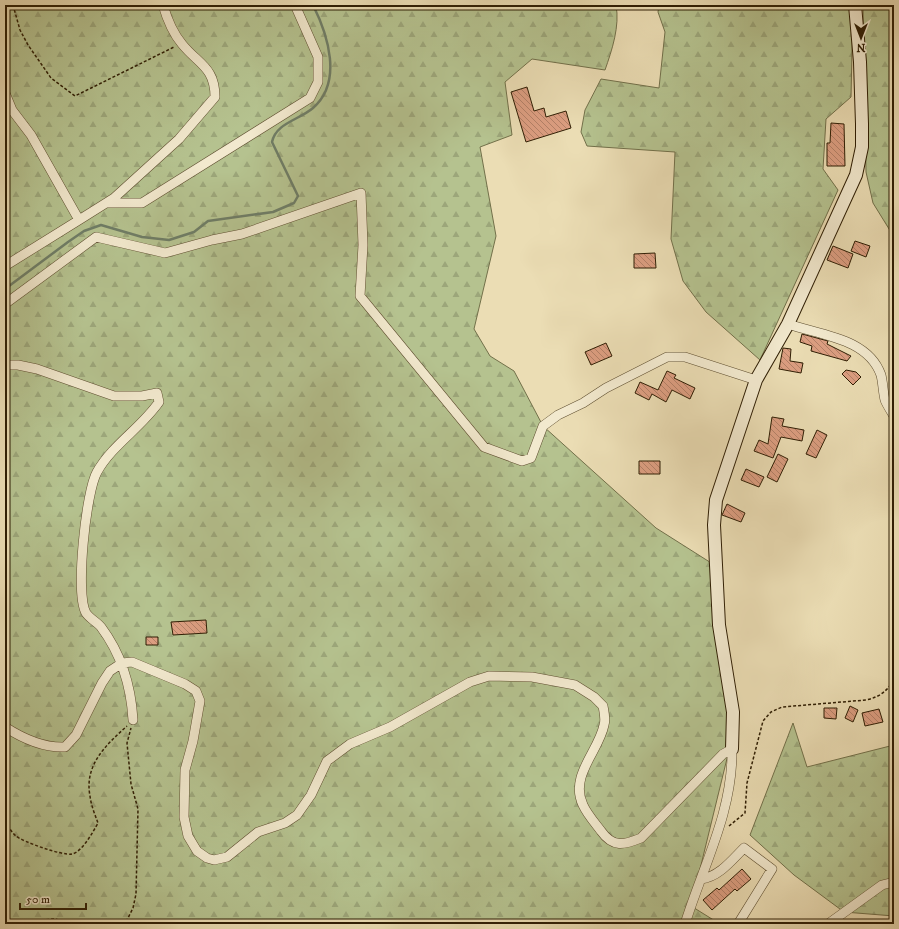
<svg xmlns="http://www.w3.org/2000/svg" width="899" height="929" viewBox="0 0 899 929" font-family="'IM FELL DW Pica',serif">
<defs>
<pattern id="forest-firs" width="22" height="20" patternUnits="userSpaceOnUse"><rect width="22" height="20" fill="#b5c28f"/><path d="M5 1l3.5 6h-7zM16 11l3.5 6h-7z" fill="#9ca67a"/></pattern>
<pattern id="building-back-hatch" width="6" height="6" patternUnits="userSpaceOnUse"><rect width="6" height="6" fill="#dc9e81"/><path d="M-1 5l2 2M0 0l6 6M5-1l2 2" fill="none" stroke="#b38067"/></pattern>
</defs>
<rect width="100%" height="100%" fill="#ebddb4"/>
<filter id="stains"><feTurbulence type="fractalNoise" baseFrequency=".005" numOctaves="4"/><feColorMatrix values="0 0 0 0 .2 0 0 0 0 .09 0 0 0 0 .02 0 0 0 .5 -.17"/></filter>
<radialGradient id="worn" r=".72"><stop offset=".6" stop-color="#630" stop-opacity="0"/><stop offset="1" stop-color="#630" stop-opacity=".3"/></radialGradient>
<path fill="url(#forest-firs)" stroke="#72704a" d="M5,5H616C620,26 612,50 605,70L532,59L505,82L512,135L480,147L496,236L474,329L490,356L514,371L543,426L656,528L716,566L732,738L691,906L720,924H5Z
M659,5H853L851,97L826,119L823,169L838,190L760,360L706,312L683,281L671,239L675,152L587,146L581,132L585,110L601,79L659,88L665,32L658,12Z
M863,5H894V237L873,203L866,172Z
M793,723L807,767L894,745V916L844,912L794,875L750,835Z"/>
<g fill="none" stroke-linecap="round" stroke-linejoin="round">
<path stroke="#6f7d66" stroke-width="2.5" d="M5,289L68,242L84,231L101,225L142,237L169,240L194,232L208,221L273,212L294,203L298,196L272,142C276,123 299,120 313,108C343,82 328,35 313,5"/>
</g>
<path fill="url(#building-back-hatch)" stroke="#2f1e04" d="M527,87L534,111L544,108L546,117L566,111L571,128L526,142L511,92Z
M831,123L844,124L845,166H827V143H830Z
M855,241L870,246L866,257L851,251Z
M833,246L853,254L848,268L827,260Z
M655,253L656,268H634V254Z
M802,334L828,341L827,344L851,356L847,361L811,351L812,346L800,342Z
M606,343L612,356L591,365L585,352Z
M783,348L791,349L790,361L803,363L801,373L779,369Z
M846,370L856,372L861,377L853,385L842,374Z
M667,371L676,375L674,378L695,388L690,399L672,390L666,402L652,394L649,400L635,393L640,382L658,390Z
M772,417L784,419L782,426L804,430L802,441L781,437L773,458L754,451L759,440L768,444Z
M817,430L827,435L816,458L806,454Z
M778,454L788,459L777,482L767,477Z
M639,461H660V474H639Z
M746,469L764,477L759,487L741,480Z
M727,504L745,513L741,522L722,515Z
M206,620L207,633L173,635L171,622Z
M146,637H158V645H146Z
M850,706L858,710L853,722L845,718Z
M824,708H837L836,719L824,718Z
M879,709L883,722L865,726L862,713Z
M742,869L751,879L737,891L735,889L712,910L703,900L717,888L719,890Z"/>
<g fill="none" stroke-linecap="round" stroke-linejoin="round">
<g stroke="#5e4e30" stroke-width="10">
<path id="street" d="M5,93L12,110L31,135L79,220L5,266
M108,203H142L310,98L318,82V57L295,5
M79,220L114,198L179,139L215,97C215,67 198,64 182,44C172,32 167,19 163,5
M5,304L96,237L165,253L212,240L242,234L361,193L363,245L360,296L484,447L522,461L531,458L543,426L558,415L583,403L606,388L667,357H685L756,380
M788,324C820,335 868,338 881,375C883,383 883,392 885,400C887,405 891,411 894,416
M5,365H18L37,369L114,396H142L157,393L159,402C141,428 112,445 97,472C86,491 75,594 86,613C89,618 97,622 101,627C122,655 131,686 133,720
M5,727C22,738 44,748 65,747L76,735L102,683L110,671L122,663L132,662L185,684L196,691L200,701L193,741L185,770L184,817L188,836L197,851L207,858L214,860L227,857L258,832L285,823L297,815L311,795L327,761L350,744L390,727L470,682L489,676L532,677L575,685L594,697L603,706C604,712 606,719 604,725C599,751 569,776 583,805C587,814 595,823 601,831C613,848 624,845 641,838L723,754L732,749C733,812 703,866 685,924
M701,879C719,877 732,860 744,848L772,869L738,924
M828,924L882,885L894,882"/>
</g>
<g stroke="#2f1e04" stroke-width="14">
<path id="secondary" d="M732,749L733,712L719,625L714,525L716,500L756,380L788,324L856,175L862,147V124L860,62L855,5"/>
</g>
<path stroke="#2f1e04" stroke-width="1.5" stroke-dasharray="3 2" stroke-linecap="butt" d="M13,5L20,30L28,45L51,78L75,96L174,47
M5,821C8,826 12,833 16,836C23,842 63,856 72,854C82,852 93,832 98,823C95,815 91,805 90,796C84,765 106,745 127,726
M729,826L745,813L747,783L763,721L771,712L782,707L866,700C879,697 887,692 894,679
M127,920L128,924
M38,924L41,920L55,919L74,924
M116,924L127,920L133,908L136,894L138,809L131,784L127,743L131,728"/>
<use href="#street" stroke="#f2e9ce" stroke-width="9"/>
<use href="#secondary" stroke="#f2e9ce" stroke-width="12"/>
</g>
<rect width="899" height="929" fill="none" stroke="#ebddb4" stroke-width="20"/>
<rect x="6" y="6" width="887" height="917" fill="none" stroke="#2f1e04" stroke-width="2"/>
<rect x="10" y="10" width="879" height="909" fill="none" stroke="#2f1e04"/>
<g transform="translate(861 38) rotate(180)" stroke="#f2e9ce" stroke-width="3" paint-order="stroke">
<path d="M0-3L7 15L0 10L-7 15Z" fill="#2f1e04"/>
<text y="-6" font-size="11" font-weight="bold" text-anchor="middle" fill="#2f1e04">N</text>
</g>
<path d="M20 903v6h66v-6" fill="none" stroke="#2f1e04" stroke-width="2"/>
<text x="26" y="903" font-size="12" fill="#2f1e04" stroke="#f2e9ce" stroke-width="3" paint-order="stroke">50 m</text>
<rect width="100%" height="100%" filter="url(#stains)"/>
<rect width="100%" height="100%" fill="url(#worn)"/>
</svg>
